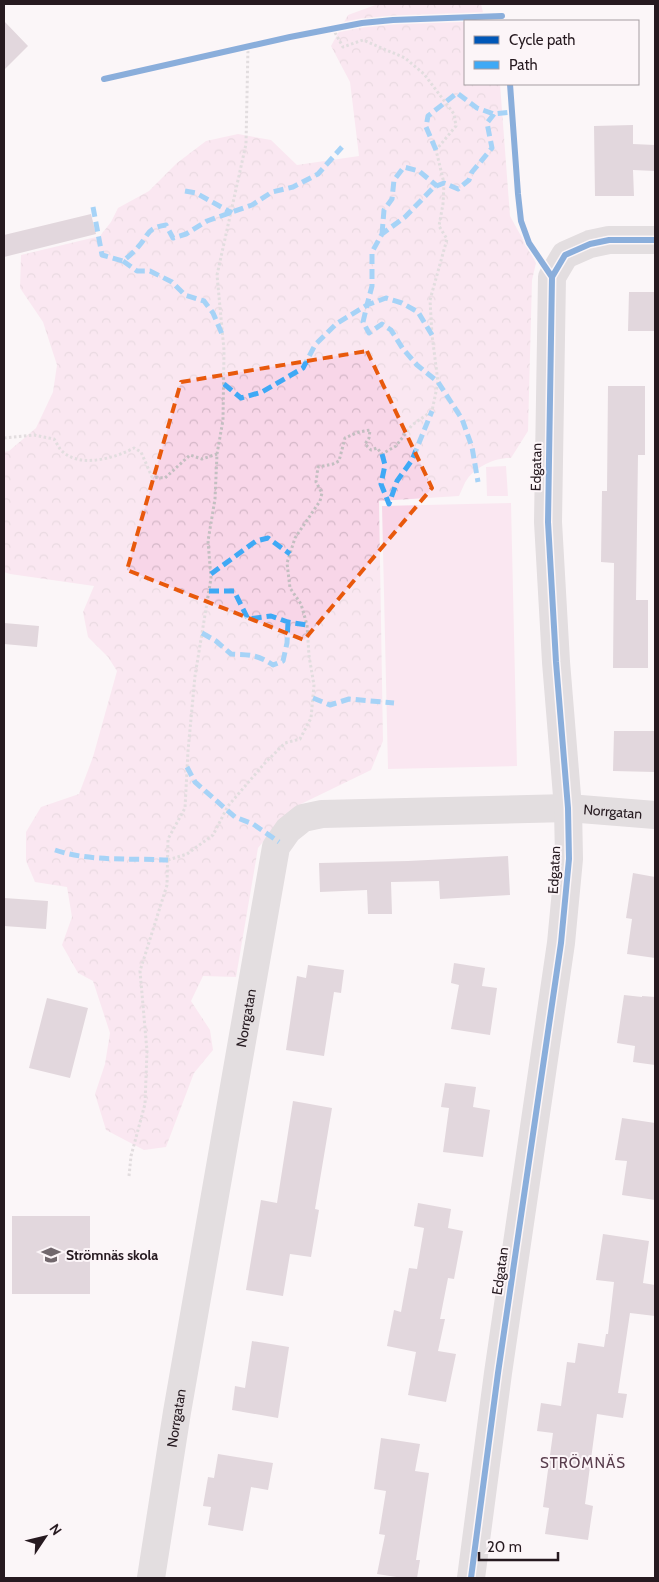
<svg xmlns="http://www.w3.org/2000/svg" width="659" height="1582" viewBox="0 0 659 1582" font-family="Cabin,sans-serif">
<defs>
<pattern id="forest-crowns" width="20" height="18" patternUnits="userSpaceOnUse" patternTransform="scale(1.25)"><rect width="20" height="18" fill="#f8d6e8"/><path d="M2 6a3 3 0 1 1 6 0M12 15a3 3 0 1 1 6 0" fill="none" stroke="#d4b7c7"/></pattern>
</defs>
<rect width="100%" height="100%" fill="#fbf6f8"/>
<path fill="url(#forest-crowns)" d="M378,4H481L485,21H465V84H500L510,216L536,263L532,280L528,431L511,458C497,457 477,466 468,478C464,483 462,490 459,496L379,501L383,741L371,770L301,804L277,825L258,848L236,977L203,976L191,1001L210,1030L213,1050L194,1073L166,1147L144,1150L106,1130L95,1094L105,1064L110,1033L93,981L78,973L62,945L72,917L67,887L35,882L26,861V832L41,807L79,794L93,757L117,671L108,657L88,637L83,612L94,586L10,574L4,572V452L9,451L36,428L53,392L57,365L43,322L20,288L21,255L100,236L111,222L118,208L149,191L177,163L206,141L238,134L271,140L297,165L359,156L350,82L331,46L348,15Z"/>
<path fill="#f8d6e8" d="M506,466L508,496H487L486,467Z
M511,503L517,766L388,769L382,506Z"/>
<path fill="#c3b2bc" d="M4,21L28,46L4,70Z
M633,125V144L655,145V171L633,170L634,196H595L594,126Z
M91,214L96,234L4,257V235Z
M629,292H655V331H628Z
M608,386H645V455H638L636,600H648V668H613L614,563L601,562L602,491H607Z
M4,623L39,626L37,647L4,644Z
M614,731H655V772L613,771Z
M508,856L510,895L440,899L439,881L391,882L392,914H368L367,890L320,892L319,863L408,861Z
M633,873L655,877V958L627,954L632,919L626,918Z
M4,898L48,901L46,929L4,926Z
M454,963L485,968L482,986L497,988L490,1035L451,1029L459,985L451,983Z
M308,965L344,970L341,993L334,992L324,1056L286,1050L297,976L306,978Z
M624,995L642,997V996L655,997V1065L633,1062L635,1046L617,1043Z
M47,998L88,1008L70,1078L29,1068Z
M445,1083L476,1087L473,1107L490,1110L483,1157L443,1152L449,1108L441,1107Z
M293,1101L332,1108L315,1209L319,1210L311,1257L290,1254L283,1296L246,1290L261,1200L277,1203Z
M622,1118L655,1123V1200L622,1195L627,1161L615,1160Z
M418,1203L451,1209L448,1228L463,1231L454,1279L448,1278L440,1319H445L438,1351L456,1354L446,1402L408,1395L416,1352L387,1346L394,1310L401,1312L409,1268L417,1269L424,1228L414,1226Z
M12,1216H90V1294H12Z
M603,1234L649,1241L643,1283L655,1285V1316L630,1313L618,1393L627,1394L623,1418L597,1414L585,1504L593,1506L588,1540L545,1534L549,1508L543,1507L553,1433L537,1431L541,1403L561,1406L567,1362L575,1363L578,1343L604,1347L606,1334H608L614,1282L596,1280Z
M252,1341L289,1347L278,1418L232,1410L235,1386L245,1388Z
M381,1438L420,1444L415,1471L429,1473L416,1560H420L417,1578H403L377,1574L385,1535L379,1534L386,1491L374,1489Z
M218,1454L273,1463L268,1490L251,1487L243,1531L208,1525L211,1507L203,1506L208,1477L214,1478Z"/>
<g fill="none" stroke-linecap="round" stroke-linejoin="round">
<path stroke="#c3bfc1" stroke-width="3" stroke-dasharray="2.5 2.5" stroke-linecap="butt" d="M4,438L34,435L54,439C57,443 59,449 63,452C81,468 115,458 134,448L141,452L152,477L165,478L190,455L202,459L217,454
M168,860L187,854L213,835L228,806L264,764L285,743L300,739L311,718L314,685L309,656L307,625L301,604L290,588L287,563L295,538L320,501L322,493L316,482L318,467L333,464L339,461L345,438L359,432L370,430L369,438L365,444L371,450L377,448L382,454L396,446L412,425L432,411L438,382L432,335L430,300L447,239L439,226L443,204L444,183L436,150L456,126L454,114L424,74L405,58L363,40L343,47L333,29
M129,1176L131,1156L145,1104L147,1051L140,971L167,885L168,839L185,808L188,751L195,676L211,578L208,541L215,499L217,454L223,420L224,350L217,275L246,144L248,47"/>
<g stroke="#c5c0c3" stroke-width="28">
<path id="s1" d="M151,1578L177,1412L276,847L288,830L303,818L322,814L568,808L655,815"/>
<path d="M471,1578L498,1373L561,943L569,859L568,808L556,662L548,522L552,277L565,255L590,244L609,240H655"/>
</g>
<path stroke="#3fa9f5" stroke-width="5" stroke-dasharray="10 5" stroke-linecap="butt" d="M436,150L426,127L428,116L457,93L477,108L494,114L512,112
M185,191L196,193L232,213
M93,207L102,255L123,261C128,257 134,252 138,247C149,235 146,228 166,225L173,238L186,234L207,221L252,205L272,192L293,187L318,174L342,147
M382,234L384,210L392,199L394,180L404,167L419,171L437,186
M123,261L137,271H150L172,282L185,295L204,301L213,313L222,334
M432,335L418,312L402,303L386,298L367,305L363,322L369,333L382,324L391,330L403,349L417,365L438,382L462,419L472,447L478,482
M224,384L241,398L262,392L303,368L315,345L336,324L367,305L372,286V252L382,234L405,217L434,187L444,183L458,189L469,180L472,172L492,148L487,123L494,114
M382,454L385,465L381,484L389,504L397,481L412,460L432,411
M211,574L256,541L268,538L290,554
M209,591H234L248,619L271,616L288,622L307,625
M202,633L216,641L231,654C249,655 257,654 273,665L283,661L287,643L288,622
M313,698L330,705L349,699L394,703
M187,767L195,782L235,817L253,824L279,842
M55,850C91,862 130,858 168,860"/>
<g stroke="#fcf5f8" stroke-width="9">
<path id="cycleway" d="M104,79L290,37L362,23L393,20L502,16
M510,84L518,194L521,221L529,243L552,277
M471,1578L498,1373L561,943L569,859L568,808L556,662L548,522L552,277L565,255L590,244L609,240H655"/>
</g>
<use href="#cycleway" stroke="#0057b8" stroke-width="6"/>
</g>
<path d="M0 0H659V1582H0ZM367,351L432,488L304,640L127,570L181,382Z" fill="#fbf6f8" fill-opacity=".55" fill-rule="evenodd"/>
<path fill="none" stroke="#e8590c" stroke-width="4" stroke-dasharray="10 6" stroke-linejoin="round" d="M367,351L432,488L304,640L127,570L181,382Z"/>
<defs>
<g id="school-bare" transform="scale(1.5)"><path d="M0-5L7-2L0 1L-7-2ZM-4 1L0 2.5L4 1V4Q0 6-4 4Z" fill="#71676c" stroke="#fcf5f8" stroke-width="2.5" paint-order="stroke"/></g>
</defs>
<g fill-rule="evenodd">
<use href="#school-bare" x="51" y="1255"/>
</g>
<g text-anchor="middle" stroke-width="4" stroke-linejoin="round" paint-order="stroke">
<g font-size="14" fill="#261a20" stroke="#fcf5f8">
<text transform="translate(536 467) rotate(-89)" y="5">Edgatan</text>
<text dy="5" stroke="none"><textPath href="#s1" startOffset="1092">Norrgatan</textPath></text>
<text transform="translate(554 870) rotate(-87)" y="5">Edgatan</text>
<text dy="5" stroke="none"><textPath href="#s1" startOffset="568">Norrgatan</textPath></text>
<text transform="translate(500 1271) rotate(-82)" y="5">Edgatan</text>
<text dy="5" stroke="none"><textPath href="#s1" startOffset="162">Norrgatan</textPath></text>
</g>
<g font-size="14" font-weight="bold" fill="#261a20" stroke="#fcf5f8" text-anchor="start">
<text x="66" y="1260">Strömnäs skola</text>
</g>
<g font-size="15" letter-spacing="1" fill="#593d4d" stroke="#fcf5f8">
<text x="583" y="1468">STRÖMNÄS</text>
</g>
</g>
<rect width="659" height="1582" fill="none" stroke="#261a20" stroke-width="10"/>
<rect x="464" y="20" width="175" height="65" fill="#fcf5f8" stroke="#a69da2"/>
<rect x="474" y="36" width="25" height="8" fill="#0057b8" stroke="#a69da2"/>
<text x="509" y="45" font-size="15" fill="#261a20">Cycle path</text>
<rect x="474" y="61" width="25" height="8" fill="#3fa9f5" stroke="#a69da2"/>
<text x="509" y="70" font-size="15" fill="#261a20">Path</text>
<g transform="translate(45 1537) rotate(55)" stroke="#fcf5f8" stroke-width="4" paint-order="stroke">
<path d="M0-4L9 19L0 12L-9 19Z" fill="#261a20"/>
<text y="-8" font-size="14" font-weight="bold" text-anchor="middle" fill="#261a20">N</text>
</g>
<path d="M479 1552v8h79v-8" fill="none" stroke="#261a20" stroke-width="2.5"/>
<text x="487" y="1552" font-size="15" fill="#261a20" stroke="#fcf5f8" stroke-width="4" paint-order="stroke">20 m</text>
</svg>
